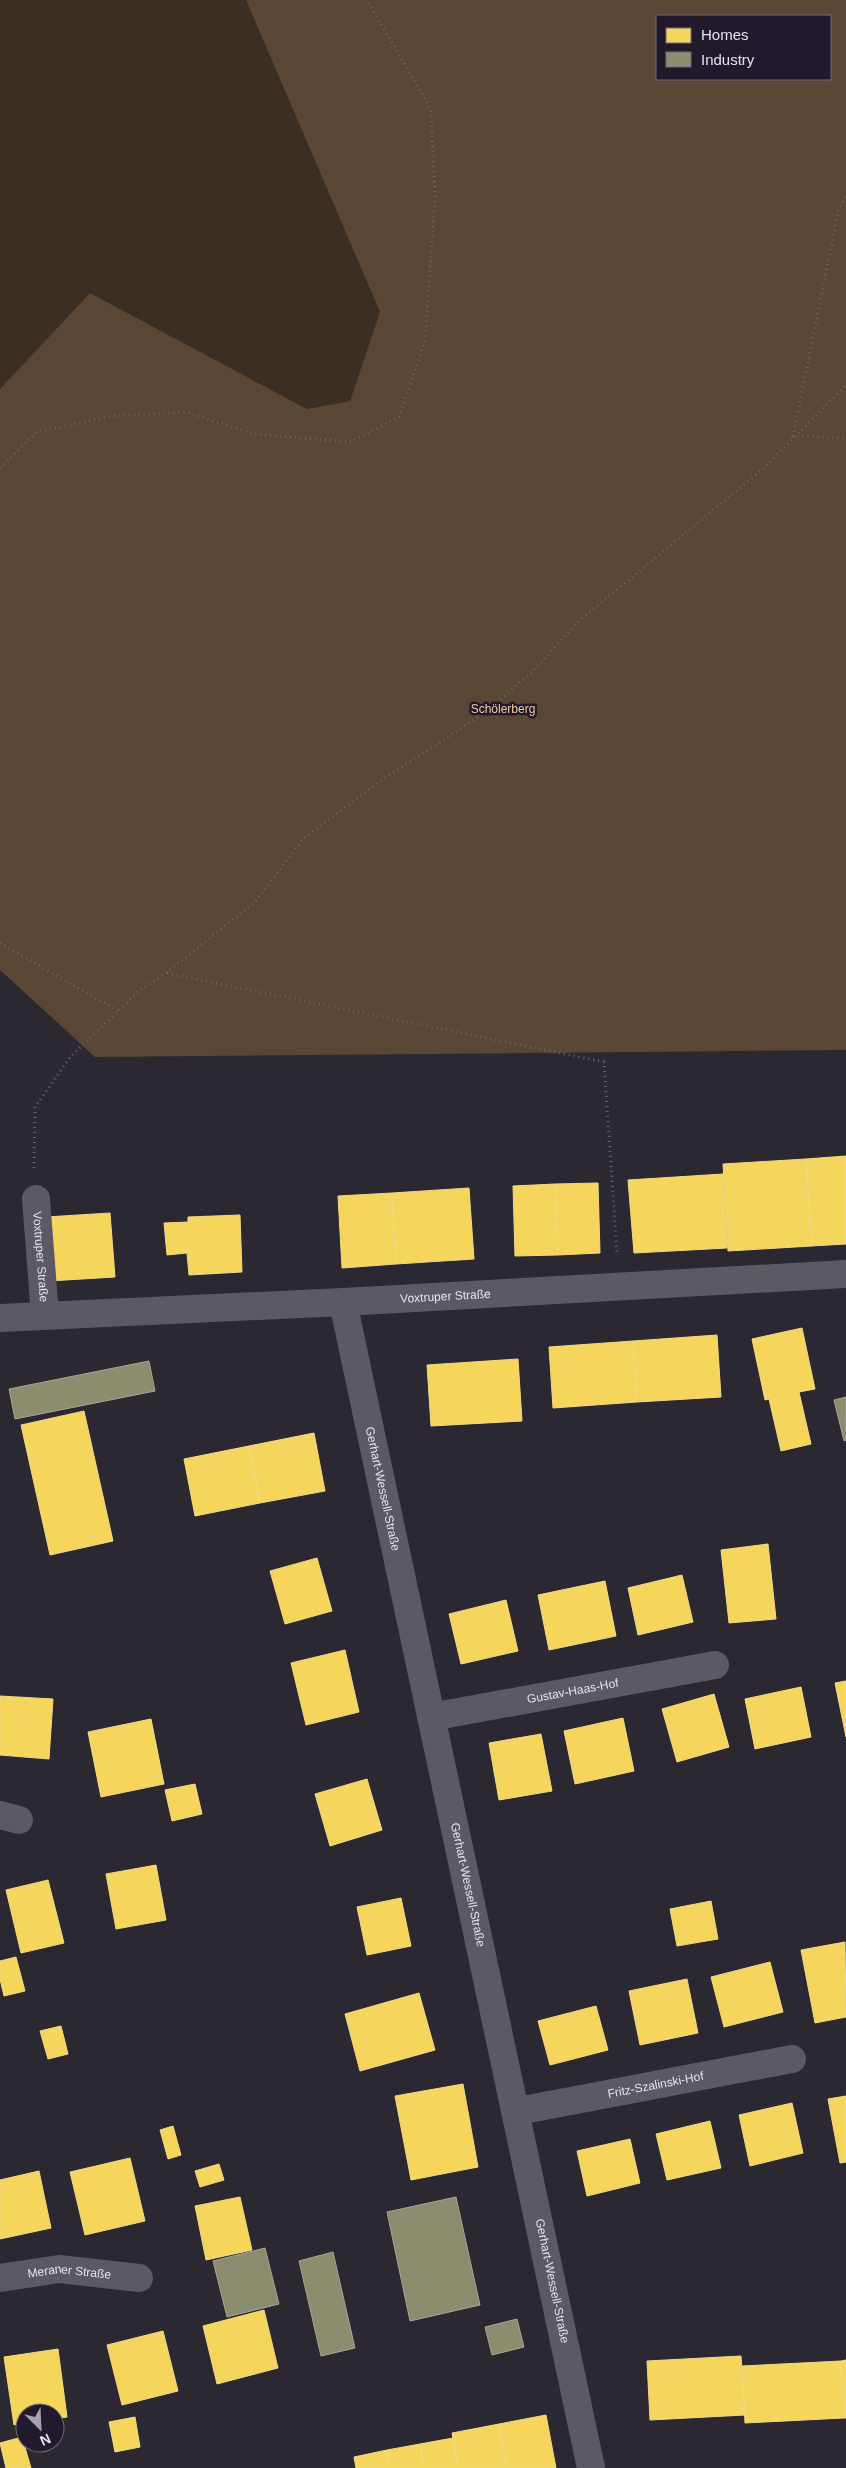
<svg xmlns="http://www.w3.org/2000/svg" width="846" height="2468" viewBox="0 0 846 2468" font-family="Arial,sans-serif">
<rect width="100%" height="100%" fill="#2b2832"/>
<path fill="#3b2f24" d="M0,0H246L380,312L350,401L307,409L90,293L0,389Z"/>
<path fill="#594634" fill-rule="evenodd" d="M246,0H846V1050L95,1057L0,970V389L90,293L307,409L350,401L380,312ZM657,16H830V79H657Z"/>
<path fill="#f6d55c" stroke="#f1d988" d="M846,1156V1244L812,1246L806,1159Z
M806,1159L812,1246L728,1251L723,1164Z
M723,1174L727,1248L634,1253L628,1180Z
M598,1183L600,1253L558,1255L555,1184Z
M555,1184L558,1255L515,1256L513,1186Z
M469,1188L474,1259L396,1264L392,1193Z
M392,1193L396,1264L342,1268L338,1196Z
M110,1213L115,1277L49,1281L46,1217Z
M240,1215L242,1272L189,1275L187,1253L167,1255L164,1223L188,1222V1217Z
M802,1328L815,1389L799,1392L811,1444L781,1451L769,1399L765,1400L752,1339Z
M717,1335L721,1397L637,1402L633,1341Z
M633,1341L637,1402L553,1408L549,1347Z
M518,1359L522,1421L431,1426L427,1365Z
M84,1411L113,1541L50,1555L21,1425Z
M314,1433L325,1491L260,1503L249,1446Z
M249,1446L260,1503L195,1516L184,1459Z
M768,1544L776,1619L729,1623L721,1550Z
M317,1558L332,1611L285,1624L270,1571Z
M682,1575L693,1622L638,1635L628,1588Z
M605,1581L616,1636L549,1650L538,1595Z
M506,1600L518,1651L461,1664L449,1614Z
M345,1650L359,1712L306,1725L291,1663Z
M846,1681V1737L835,1683Z
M801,1687L811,1737L755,1749L745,1699Z
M714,1694L729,1747L677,1762L662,1709Z
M0,1696L53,1699L49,1759L0,1755Z
M623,1718L634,1771L575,1784L564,1731Z
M151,1719L164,1784L101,1797L88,1732Z
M541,1734L552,1791L499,1800L489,1743Z
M367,1779L382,1830L330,1846L315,1794Z
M195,1784L202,1814L172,1821L165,1790Z
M156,1865L166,1920L116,1929L106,1874Z
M48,1880L64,1943L21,1953L6,1890Z
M401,1898L411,1946L367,1955L357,1907Z
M711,1901L718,1939L677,1946L670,1909Z
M845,1942L846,2017L815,2023L801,1950Z
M16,1957L25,1991L4,1996L0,1979V1961Z
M770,1962L783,2012L724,2027L711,1977Z
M687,1979L698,2033L640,2045L629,1991Z
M419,1993L435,2050L360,2071L345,2014Z
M596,2006L608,2050L550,2065L538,2021Z
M61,2026L68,2054L48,2059L40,2031Z
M463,2084L478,2167L411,2180L395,2096Z
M846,2096V2162L840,2163L828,2099Z
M792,2103L803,2153L750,2166L739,2115Z
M710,2121L721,2168L667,2180L656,2134Z
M173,2126L181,2155L168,2159L160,2130Z
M630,2139L640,2183L587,2196L577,2151Z
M130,2158L145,2221L85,2235L70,2172Z
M219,2164L224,2180L200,2187L195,2171Z
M39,2171L51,2228L0,2239V2180Z
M240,2197L252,2250L206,2260L195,2206Z
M264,2310L278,2368L217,2384L203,2326Z
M163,2331L178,2391L122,2405L107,2345Z
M58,2349L67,2417L55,2419V2413H25V2423L14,2425L4,2357Z
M741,2356L745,2415L650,2420L647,2361Z
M846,2360V2418H844L841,2361Z
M841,2361L844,2418L745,2423L742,2366Z
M546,2415L556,2468H507L499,2424Z
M135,2417L140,2447L115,2452L109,2422Z
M499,2424L507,2468H458L452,2433Z
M22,2437L31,2468H6L0,2443Z
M453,2438L458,2468H424L420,2444Z
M420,2444L424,2468H390L387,2450Z
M387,2450L390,2468H356L354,2457Z"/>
<path fill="#8c8c6e" stroke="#a7a694" d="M149,1361L155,1391L15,1419L9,1389Z
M846,1397V1440L844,1441L834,1400Z
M456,2197L480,2305L410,2321L387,2212Z
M265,2248L279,2304L227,2317L213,2261Z
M333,2252L355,2348L321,2356L299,2261Z
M517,2319L524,2347L492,2355L485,2327Z"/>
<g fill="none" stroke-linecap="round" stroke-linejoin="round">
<path stroke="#66646d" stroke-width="3" stroke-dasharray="1 4" stroke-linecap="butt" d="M846,197L839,209L793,436L846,438
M0,468L37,432L112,416L185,412L254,434L351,442L399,417L425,341L435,198L431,109L367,0
M0,943L118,1011
M167,973L604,1062L617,1254
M34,1168L35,1107L71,1056L118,1011L140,990L166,973L254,903L304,838L385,778L490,709L533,671L579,621L763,469L846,385"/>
<g stroke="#5d5964" stroke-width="28">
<path id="s1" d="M36,1199L45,1315"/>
<path id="s2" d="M343,1302C425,1691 512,2079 591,2468"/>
<path id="s3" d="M0,1318L343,1302L846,1274"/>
<path id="s4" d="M431,1717L715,1665"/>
<path d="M0,1815L19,1820"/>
<path id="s5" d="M518,2111L792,2059"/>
<path id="s6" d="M0,2278L59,2269L139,2278"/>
</g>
</g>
<g text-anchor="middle" stroke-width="5" stroke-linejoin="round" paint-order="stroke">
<g font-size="12" fill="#f4cb9e" stroke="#211a2c">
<text x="503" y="713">Schölerberg</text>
</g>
<g font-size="12" fill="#e6e2ee" stroke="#211a2c">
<text dy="4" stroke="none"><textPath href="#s1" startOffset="58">Voxtruper Straße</textPath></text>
<text dy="4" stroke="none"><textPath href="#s3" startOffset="446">Voxtruper Straße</textPath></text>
<text dy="4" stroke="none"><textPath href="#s2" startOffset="191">Gerhart-Wessell-Straße</textPath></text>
<text dy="4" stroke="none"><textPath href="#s4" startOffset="144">Gustav-Haas-Hof</textPath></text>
<text dy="4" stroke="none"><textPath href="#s2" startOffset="596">Gerhart-Wessell-Straße</textPath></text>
<text dy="4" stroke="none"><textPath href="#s5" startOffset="140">Fritz-Szalinski-Hof</textPath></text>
<text dy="4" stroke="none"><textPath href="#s6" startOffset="70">Meraner Straße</textPath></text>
<text dy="4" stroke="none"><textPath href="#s2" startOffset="1001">Gerhart-Wessell-Straße</textPath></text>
</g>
</g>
<rect x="656" y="15" width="175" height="65" fill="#211a2c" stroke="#706a7a"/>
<rect x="666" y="28" width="25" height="15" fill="#f6d55c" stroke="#706a7a"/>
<text x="701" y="40" font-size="15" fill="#e6e2ee">Homes</text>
<rect x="666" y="52" width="25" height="15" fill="#8c8c6e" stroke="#706a7a"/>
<text x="701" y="65" font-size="15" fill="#e6e2ee">Industry</text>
<g transform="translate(40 2428) rotate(156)"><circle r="24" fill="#211a2c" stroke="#706a7a"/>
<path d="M0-4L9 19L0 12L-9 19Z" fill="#a5a1ac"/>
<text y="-8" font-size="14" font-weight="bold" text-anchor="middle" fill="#e6e2ee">N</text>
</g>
</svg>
